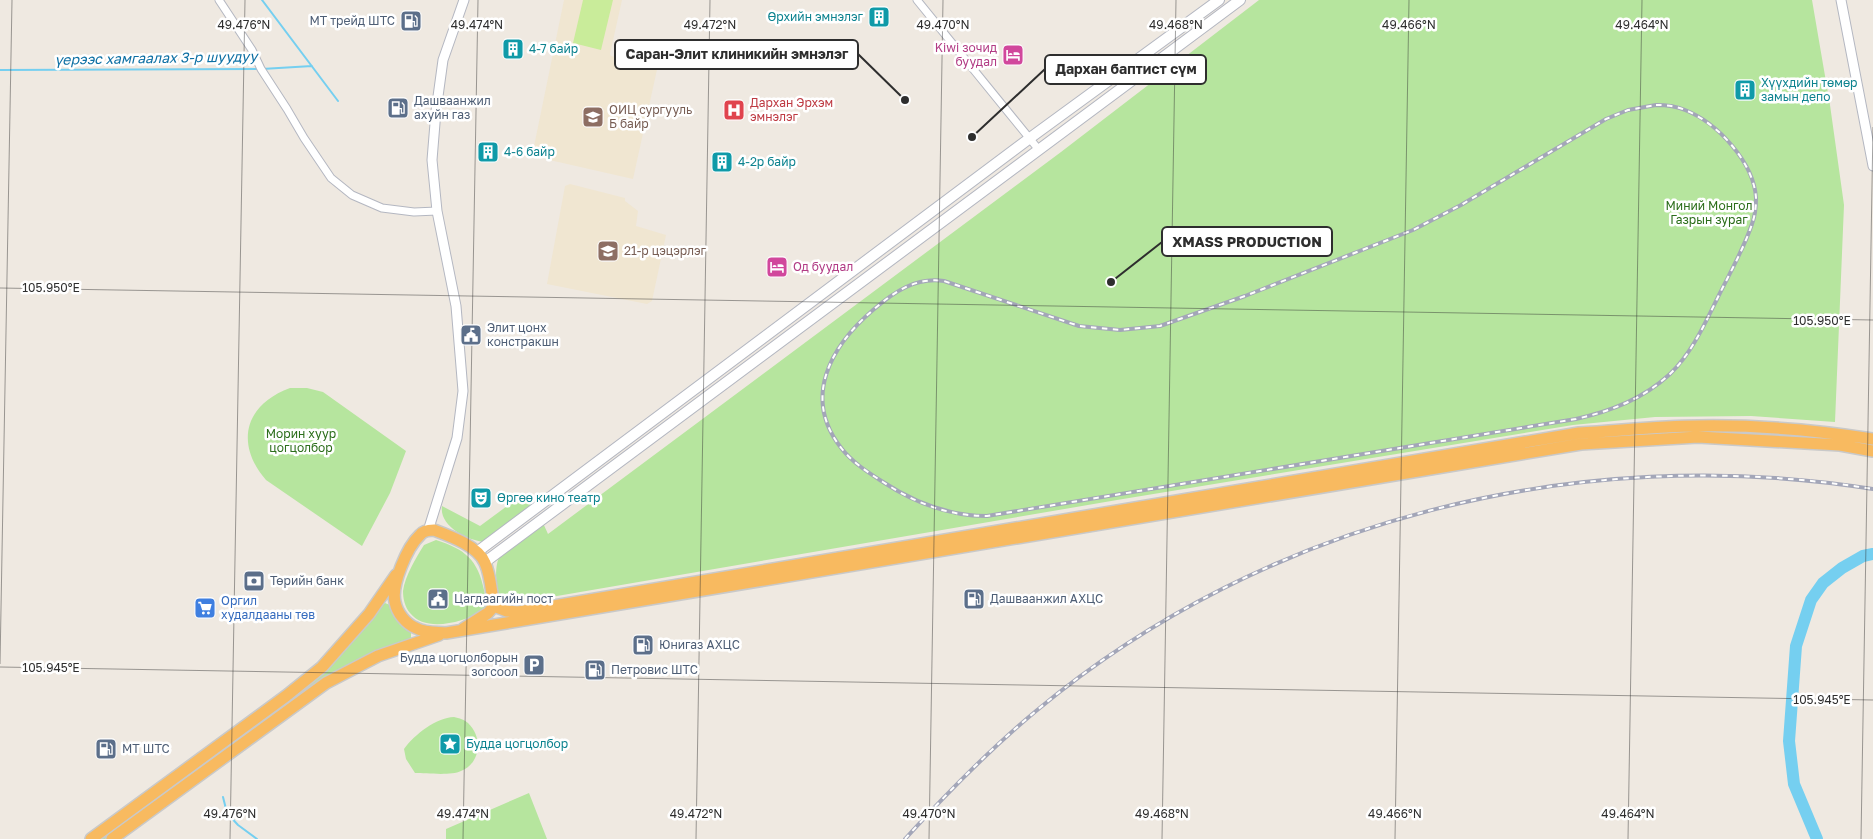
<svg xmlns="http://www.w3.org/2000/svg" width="1873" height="839" viewBox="0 0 1873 839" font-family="'Golos Text',sans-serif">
<rect width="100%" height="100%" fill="#efe9e1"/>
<path fill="#f0e6d1" d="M564,0H622L610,54L611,56L658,65L633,179L532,156Z
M570,184L625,198V201L638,211L636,226L666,235L652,301L647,304L547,284L565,186Z"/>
<path fill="#b6e59e" d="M1259,0H1812L1830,105L1844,205L1835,422L1751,416L1655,417L1573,425L1117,500L522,602L523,607H504C496,598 493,566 500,556L543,523L548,534L1061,152Z
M290,388H307L323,392L406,451L390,493L362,546L266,480C235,444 244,405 290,388Z
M522,495L531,505L484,542C467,540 439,526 442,506L480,526Z
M436,540C465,549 478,560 484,590C486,598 487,604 482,612C462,622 426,633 410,613C405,607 403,599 403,591C405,576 416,558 424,545Z
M385,603L390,605L394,617L411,633V639L327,679L285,706L215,758L213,755L335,660Z
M454,717C459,718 465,720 468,723C483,737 481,763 461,771C451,776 426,773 415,773L406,759L404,749C415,734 436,718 454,717Z
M200,764L203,767L105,839H98Z
M529,793L547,839H446V829Z"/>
<path fill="#c9ec9a" d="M583,0H613L601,50L573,43Z"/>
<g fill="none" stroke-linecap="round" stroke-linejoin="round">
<path stroke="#75cff0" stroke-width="2" d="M262,0L338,101
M262,69L312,66
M0,70L258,69
M223,797L227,813L238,825L257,839"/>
<path stroke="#75cff0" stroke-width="12" d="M1817,839L1794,784L1789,741L1796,646L1811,600L1823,583L1842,568L1863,556L1873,554"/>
<g stroke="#b4b7c1" stroke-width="9">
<path id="minor" d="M219,0L252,50L261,69L287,109L304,138L331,178L352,195L382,208L414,212L437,211
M917,0L1039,150"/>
</g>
<g stroke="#b4b7c1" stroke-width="11">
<path id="tertiary" d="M1841,0L1873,166
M428,531L457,438L463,391L456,306L437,211L432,160L436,111L443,60L464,0"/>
</g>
<g stroke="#b4b7c1" stroke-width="12">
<path id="secondary" d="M477,552L1030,138L1219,0
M485,562L1240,0"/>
</g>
<g stroke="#c9c9c9" stroke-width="14">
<path id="trunk" d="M494,606L507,611L518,612L1579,433C1618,431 1658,426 1698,426C1756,425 1815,430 1873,439
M463,629L488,613L494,606C491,592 491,576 485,563C478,546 450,536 434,530C429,530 423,531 420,535C407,547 391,585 395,602C397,613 406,624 416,628C425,633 436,632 446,633L1581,444L1698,437L1840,445L1873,451
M91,839L286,696L322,667L369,614L396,575
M112,839L326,683L378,656L439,635"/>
</g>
<use href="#minor" stroke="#fff" stroke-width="7"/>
<use href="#tertiary" stroke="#fff" stroke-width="9"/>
<use href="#secondary" stroke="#fff" stroke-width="10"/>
<use href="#trunk" stroke="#f8ba60" stroke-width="11"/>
<g stroke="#a3a6b8" stroke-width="4">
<path id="rail" d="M1656,105C1666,105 1676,106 1685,110C1718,123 1754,163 1756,198C1756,207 1755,216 1752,224C1744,248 1731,271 1720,293C1706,321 1693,352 1670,374C1643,399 1611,411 1576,419L987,516C948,516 915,503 883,482C869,473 853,463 842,449C801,398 831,346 873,310C894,292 915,277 944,281L1079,326L1120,330L1160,326L1245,296L1413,230L1461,205L1606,119L1628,110Z
M905,839C946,794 989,750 1036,711C1266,519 1579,442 1873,489"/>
</g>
<use href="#rail" stroke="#fff" stroke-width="2" stroke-dasharray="5.5" stroke-linecap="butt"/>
</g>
<path fill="none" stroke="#2e2e2e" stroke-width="1" stroke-opacity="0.45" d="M0,288L1873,320M0,664L12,0M0,667L1873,700M230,839L245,0M463,839L478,0M696,839L710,0M929,839L943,0M1162,839L1176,0M1395,839L1409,0M1628,839L1642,0M1861,839L1873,127"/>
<defs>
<g id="building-square" transform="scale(1.125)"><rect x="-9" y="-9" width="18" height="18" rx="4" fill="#0f9aa8" stroke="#fff"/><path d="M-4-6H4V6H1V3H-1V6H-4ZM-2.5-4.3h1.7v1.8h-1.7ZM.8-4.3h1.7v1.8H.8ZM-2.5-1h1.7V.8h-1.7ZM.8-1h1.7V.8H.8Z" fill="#fff"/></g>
<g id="fuel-square" transform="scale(1.125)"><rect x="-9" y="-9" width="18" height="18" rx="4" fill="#5c6f8a" stroke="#fff"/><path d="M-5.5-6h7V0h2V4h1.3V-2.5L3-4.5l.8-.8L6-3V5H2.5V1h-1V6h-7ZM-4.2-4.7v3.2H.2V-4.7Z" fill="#fff"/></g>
<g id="hotel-square" transform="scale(1.125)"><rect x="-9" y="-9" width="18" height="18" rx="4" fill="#d1479c" stroke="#fff"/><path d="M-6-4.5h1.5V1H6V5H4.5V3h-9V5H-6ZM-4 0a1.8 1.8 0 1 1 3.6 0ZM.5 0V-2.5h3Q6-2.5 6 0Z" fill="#fff"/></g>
<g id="hospital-square" transform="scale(1.125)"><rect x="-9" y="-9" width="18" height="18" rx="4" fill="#e0444e" stroke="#fff"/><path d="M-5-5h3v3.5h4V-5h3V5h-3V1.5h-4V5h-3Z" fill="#fff"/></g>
<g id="school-square" transform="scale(1.125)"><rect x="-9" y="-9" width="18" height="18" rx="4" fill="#8d6e63" stroke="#fff"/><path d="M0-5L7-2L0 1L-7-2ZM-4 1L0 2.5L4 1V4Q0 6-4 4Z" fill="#fff"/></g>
<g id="civic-square" transform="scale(1.125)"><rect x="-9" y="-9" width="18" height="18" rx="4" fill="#5c6f8a" stroke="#fff"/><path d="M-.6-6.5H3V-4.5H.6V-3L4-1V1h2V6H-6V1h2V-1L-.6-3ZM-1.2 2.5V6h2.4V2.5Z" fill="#fff"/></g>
<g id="theatre-square" transform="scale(1.125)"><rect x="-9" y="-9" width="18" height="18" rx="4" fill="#0f9aa8" stroke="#fff"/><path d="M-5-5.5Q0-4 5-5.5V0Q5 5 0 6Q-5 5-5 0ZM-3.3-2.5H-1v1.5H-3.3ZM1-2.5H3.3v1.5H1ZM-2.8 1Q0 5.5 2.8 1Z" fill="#fff"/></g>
<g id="bank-square" transform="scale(1.125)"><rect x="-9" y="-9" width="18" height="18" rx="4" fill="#5c6f8a" stroke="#fff"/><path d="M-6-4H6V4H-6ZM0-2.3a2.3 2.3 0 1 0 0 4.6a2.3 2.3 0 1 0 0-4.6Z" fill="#fff"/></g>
<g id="supermarket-square" transform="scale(1.125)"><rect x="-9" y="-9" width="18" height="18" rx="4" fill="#3f7fe0" stroke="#fff"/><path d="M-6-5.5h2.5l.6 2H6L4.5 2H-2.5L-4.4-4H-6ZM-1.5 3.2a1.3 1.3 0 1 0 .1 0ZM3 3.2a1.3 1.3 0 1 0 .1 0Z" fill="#fff"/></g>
<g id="parking-square" transform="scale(1.125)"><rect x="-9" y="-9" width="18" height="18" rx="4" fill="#5c6f8a" stroke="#fff"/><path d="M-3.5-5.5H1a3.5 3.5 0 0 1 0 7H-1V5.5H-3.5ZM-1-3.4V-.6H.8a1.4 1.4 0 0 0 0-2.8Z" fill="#fff"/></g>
<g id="sight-square" transform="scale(1.125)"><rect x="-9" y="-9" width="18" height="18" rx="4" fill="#0f9aa8" stroke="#fff"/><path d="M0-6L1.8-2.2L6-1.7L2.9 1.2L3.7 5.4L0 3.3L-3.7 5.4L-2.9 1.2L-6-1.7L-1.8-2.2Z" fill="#fff"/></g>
</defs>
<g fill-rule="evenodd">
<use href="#building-square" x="879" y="17"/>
<use href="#fuel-square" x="411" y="21"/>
<use href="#building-square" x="513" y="49"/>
<use href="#hotel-square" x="1013" y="55"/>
<use href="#building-square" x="1745" y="90"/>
<use href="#fuel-square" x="398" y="108"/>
<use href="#hospital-square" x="734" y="110"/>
<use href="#school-square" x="593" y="117"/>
<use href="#building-square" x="488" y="152"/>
<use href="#building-square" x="722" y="162"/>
<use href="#school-square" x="608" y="251"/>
<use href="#hotel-square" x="777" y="267"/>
<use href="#civic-square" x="471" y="335"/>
<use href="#theatre-square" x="481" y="498"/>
<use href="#bank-square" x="254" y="581"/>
<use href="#civic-square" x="438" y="599"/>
<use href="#fuel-square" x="974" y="599"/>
<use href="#supermarket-square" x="205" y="608"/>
<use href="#fuel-square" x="643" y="645"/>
<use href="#parking-square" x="534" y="665"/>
<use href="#fuel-square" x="595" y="670"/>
<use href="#sight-square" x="450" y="744"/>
<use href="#fuel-square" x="106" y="749"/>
</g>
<g text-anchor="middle" stroke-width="5" stroke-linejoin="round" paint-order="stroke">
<g font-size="12" fill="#0d838f" stroke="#fff" text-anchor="start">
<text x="863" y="21" text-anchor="end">Өрхийн эмнэлэг</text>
<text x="529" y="53">4-7 байр</text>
<text x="1761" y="87">Хүүхдийн төмөр<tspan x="1761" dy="14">замын депо</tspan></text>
<text x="504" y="156">4-6 байр</text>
<text x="738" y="166">4-2р байр</text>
<text x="497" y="502">Өргөө кино театр</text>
<text x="466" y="748">Будда цогцолбор</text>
</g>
<g font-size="12" fill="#4e5e75" stroke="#fff" text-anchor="start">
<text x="395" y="25" text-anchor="end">МТ трейд ШТС</text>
<text x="414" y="105">Дашваанжил<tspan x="414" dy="14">ахуйн газ</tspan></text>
<text x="487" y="332">Элит цонх<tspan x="487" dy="14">констракшн</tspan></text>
<text x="270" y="585">Төрийн банк</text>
<text x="454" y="603">Цагдаагийн пост</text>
<text x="990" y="603">Дашваанжил АХЦС</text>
<text x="659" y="649">Юнигаз АХЦС</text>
<text x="518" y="662" text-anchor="end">Будда цогцолборын<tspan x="518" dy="14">зогсоол</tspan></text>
<text x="611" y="674">Петровис ШТС</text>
<text x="122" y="753">МТ ШТС</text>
</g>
<g font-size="12" fill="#b23c85" stroke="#fff" text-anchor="end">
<text x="997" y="52">Kiwi зочид<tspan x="997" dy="14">буудал</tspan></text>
<text x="793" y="271" text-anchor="start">Од буудал</text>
</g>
<g font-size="12" fill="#be3a42" stroke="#fff" text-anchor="start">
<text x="750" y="107">Дархан Эрхэм<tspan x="750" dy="14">эмнэлэг</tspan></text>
</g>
<g font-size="12" fill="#785e54" stroke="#fff" text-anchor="start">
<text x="609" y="114">ОИЦ сургууль<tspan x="609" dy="14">Б байр</tspan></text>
<text x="624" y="255">21-р цэцэрлэг</text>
</g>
<g font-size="12" fill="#2c6e1b" stroke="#fff">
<text x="1709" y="210">Миний Монгол<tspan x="1709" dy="14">Газрын зураг</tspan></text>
<text x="301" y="438">Морин хуур<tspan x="301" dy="14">цогцолбор</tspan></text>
</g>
<g font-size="12" fill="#366cbe" stroke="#fff" text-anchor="start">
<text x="221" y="605">Оргил<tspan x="221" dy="14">худалдааны төв</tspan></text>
</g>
<g font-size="14" font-style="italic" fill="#0d6fa3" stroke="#fff">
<text transform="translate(156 58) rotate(-1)" y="5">үерээс хамгаалах 3-р шуудуу</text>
</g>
</g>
<g font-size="12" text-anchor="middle" fill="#2e2e2e" stroke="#fff" stroke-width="5" stroke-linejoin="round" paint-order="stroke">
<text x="244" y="29">49.476°N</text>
<text x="477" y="29">49.474°N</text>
<text x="710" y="29">49.472°N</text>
<text x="943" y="29">49.470°N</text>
<text x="1176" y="29">49.468°N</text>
<text x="1409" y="29">49.466°N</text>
<text x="1642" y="29">49.464°N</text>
<text x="51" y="292">105.950°E</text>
<text x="1822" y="325">105.950°E</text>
<text x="51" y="672">105.945°E</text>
<text x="1822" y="704">105.945°E</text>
<text x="230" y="818">49.476°N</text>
<text x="463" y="818">49.474°N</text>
<text x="696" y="818">49.472°N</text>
<text x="929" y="818">49.470°N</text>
<text x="1162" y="818">49.468°N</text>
<text x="1395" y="818">49.466°N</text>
<text x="1628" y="818">49.464°N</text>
</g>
<path fill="none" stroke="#2e2e2e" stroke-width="2" d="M905 100L858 54M972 137L1045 69M1111 282L1162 242"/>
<g fill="#2e2e2e" stroke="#fff" stroke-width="2">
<circle cx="905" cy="100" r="5"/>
<circle cx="972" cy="137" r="5"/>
<circle cx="1111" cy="282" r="5"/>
</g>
<g fill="#fff" stroke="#2e2e2e" stroke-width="2">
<rect x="615" y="40" width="243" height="29" rx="5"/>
<rect x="1045" y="55" width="161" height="29" rx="5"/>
<rect x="1162" y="227" width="170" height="29" rx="5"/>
</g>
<g font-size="14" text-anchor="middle" font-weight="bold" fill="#2e2e2e">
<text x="737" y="59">Саран-Элит клиникийн эмнэлэг</text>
<text x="1126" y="74">Дархан баптист сүм</text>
<text x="1247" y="247">XMASS PRODUCTION</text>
</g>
</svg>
